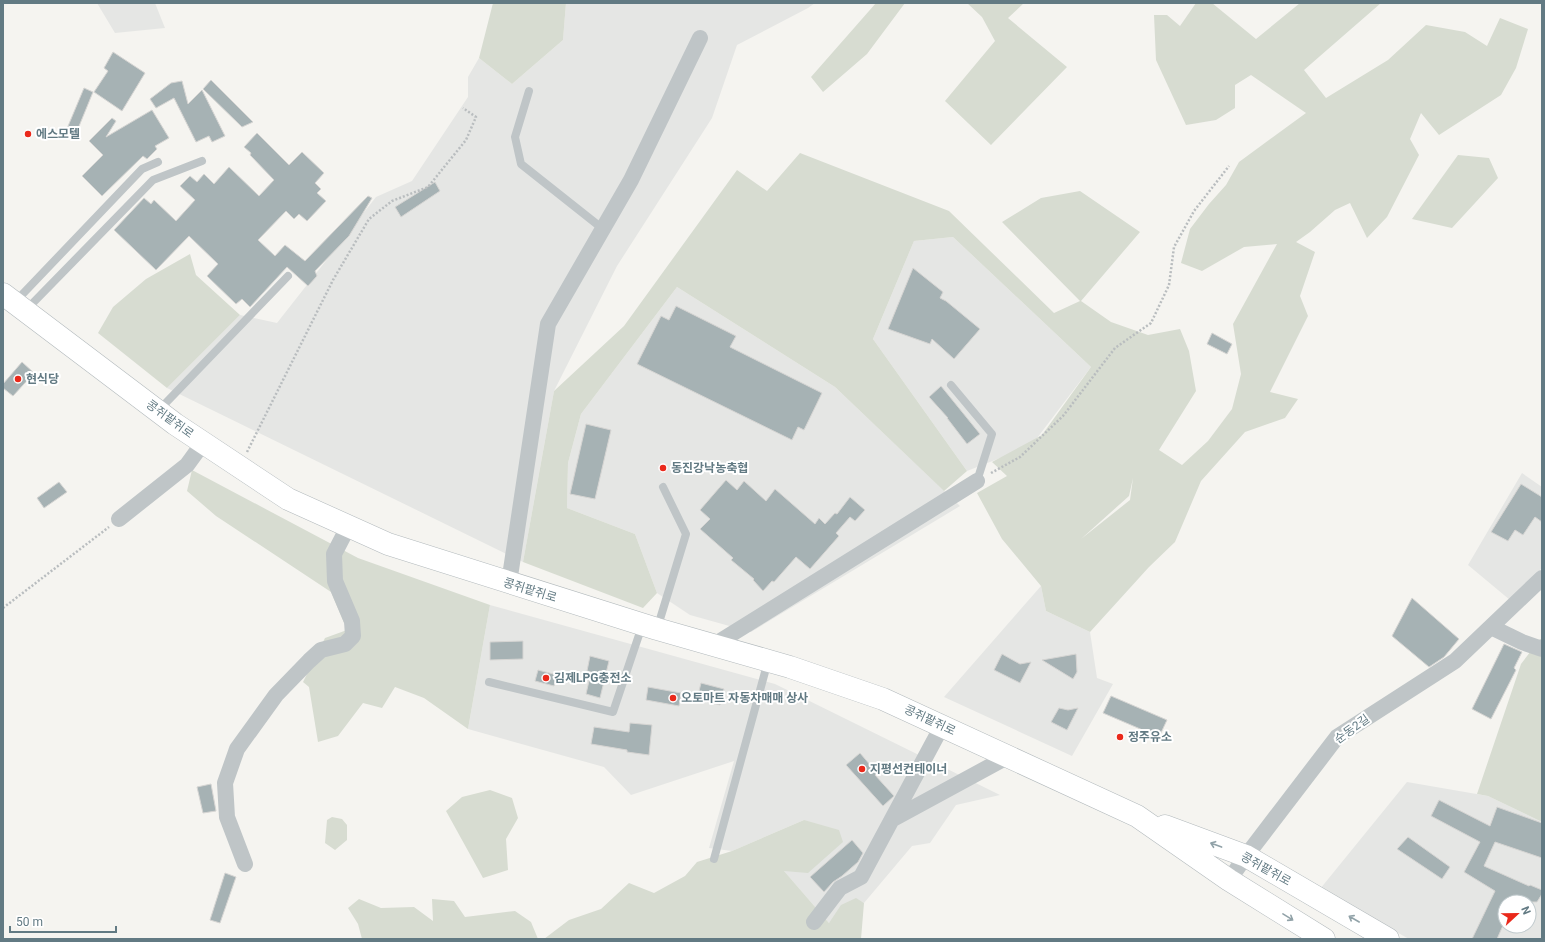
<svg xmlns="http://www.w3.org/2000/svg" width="1545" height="942" viewBox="0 0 1545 942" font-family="Roboto,'Noto Sans KR',sans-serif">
<rect width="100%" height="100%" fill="#f5f4f0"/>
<path fill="#e5e6e4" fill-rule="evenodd" d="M97,3H155L165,28L115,33Z
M566,3H815L808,8L737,45L712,118L617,266L554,391L523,562L167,388L240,315L277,323L376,197L412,181L468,97V77L479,58L512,84L563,40Z
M953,237L1091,367L1031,446L967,471L873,339L914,241Z
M677,287L835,387L960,506L751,632L690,615L657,593L635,534L567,508L568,463L581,414Z
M1522,473L1542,487V568L1510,600L1468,565Z
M1041,586L1046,611L1090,632L1097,678L1113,684L1072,756L944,697Z
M490,605L775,684L1000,795L956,805L930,843L912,846L864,903L856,899L829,923L783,870L804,820L732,851L709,848L734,761L631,795L604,767L468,729Z
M1407,782L1488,796L1542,822V939H1409L1320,889ZM1505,902H1529V926H1505Z"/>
<path fill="#d7dcd1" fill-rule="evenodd" d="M493,3H566L563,40L512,84L479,58Z
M876,3H905L867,54L823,92L811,77Z
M967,3H1024L1008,18L1067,67L991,145L945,101L995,41L982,17Z
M1196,3H1212L1256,39L1300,3H1381L1304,70L1326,98L1388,60L1426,25L1465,32L1487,46L1500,18L1528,29L1516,68L1501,95L1439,135L1421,113L1410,139L1419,155L1387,217L1367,238L1350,203L1335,210L1310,232L1296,242L1315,252L1300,296L1308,316L1270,392L1298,399L1285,418L1245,432L1201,481L1175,542L1149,567L1090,632L1046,611L1041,586L1002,539L977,493L1007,476L992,462L1042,435L1091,367L953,237L914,241L873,339L967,471L944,491L835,387L677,287L581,414L568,463L567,508L635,534L657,593L643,608L523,562L554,391L624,326L737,170L767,191L800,153L949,211L1054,313L1080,301L1002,222L1041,198L1080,191L1140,232L1081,301L1111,322L1148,335L1180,329L1189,351L1196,391L1159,450L1182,465L1208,441L1232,409L1241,374L1233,324L1277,244L1244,247L1202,271L1181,263L1190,229L1209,204L1226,185L1239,162L1306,113L1251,75L1235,85V108L1216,120L1186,125L1156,60L1154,15H1167L1180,26ZM1133,478L1130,500L1081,539L1129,496Z
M1458,155L1489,158L1498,178L1452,228L1412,219Z
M190,254L196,275L240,315L167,388L98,333L113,307L146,279Z
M192,470L358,558L490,605L468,729L424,698L395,687L382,708L363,703L338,736L318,742L309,687L303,682L325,638L347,630L331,592L216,516L187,491Z
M1540,639H1542V822L1488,796L1477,794L1521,664Z
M490,790L512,798L518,818L506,839L508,870L483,878L446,811L462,797Z
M332,817L342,819L347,825V840L335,850L325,843L327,820Z
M804,820L839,830L843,842L808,873L784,871L829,923L841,905L856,898L864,903L861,939H544L569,920L601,909L629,883L654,893L685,876L697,862L732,851Z
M359,899L381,908L414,907L433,921L432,899L454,901L465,917L515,911L531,922L538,939H362L358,924L348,908Z"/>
<path fill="#a6b2b4" stroke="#d6d5d3" d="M113,52L145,73L122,111L94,92L108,71L104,68Z
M211,80L253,122L242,127L203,89Z
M182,81L188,104L202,90L225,136L212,142L209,136L196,142L174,98L156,108L150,99L171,83Z
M84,88L93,92L75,136L66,131Z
M152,110L169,138L155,146L157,149L147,159L143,156L102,196L82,176L103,155L89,141L112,118L116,121L106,137Z
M257,133L289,165L302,152L324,173L315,183L321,189L317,193L326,201L307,221L299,214L294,219L286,211L258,240L275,256L285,245L305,261L368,196L372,198L349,236L315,271L317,276L308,286L287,267L250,307L242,299L236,304L207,276L218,264L189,236L156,270L114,230L144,198L151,204L154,200L176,221L195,200L180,186L190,176L197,182L204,174L214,184L229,167L259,196L274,180L250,155L251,153L244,147Z
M435,182L440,191L401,217L395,207Z
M913,268L943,292L940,298L946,301L980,329L954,359L932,339L930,344L888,329Z
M676,306L736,336L730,347L822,393L804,430L798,427L792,440L637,364L661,316L669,320Z
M1212,333L1232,344L1227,354L1207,344Z
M22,362L34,373L13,396L3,388V384Z
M941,386L980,434L967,444L947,418H948L929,397Z
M586,424L611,430L595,499L570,494Z
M726,480L737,490L744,481L766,501L775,489L815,524L819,518L825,524L835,513L837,514L850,497L865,510L855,521L850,517L836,533L839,536L810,569L796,557L774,582L772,581L763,591L753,580L754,579L731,560L733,558L700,529L710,519L700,510Z
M59,482L67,492L44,508L37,498Z
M1521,484L1542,497V522L1535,517L1523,535L1515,530L1508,541L1491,532Z
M1412,598L1459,639L1444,657L1429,667L1392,636Z
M523,641V659L490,660V642Z
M1504,644L1522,652L1514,668L1516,670L1491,719L1472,709Z
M1002,654L1020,664L1031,662L1020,683L994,670Z
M1076,654L1077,672L1073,679L1042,660Z
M590,656L609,661L600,698L586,694L591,672L587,671Z
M538,670L557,675L554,686L535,681Z
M701,683L724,689L720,705L697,699Z
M648,687L681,693L679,706L646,700Z
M1111,696L1167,720L1159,737L1103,713Z
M1059,708L1068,710L1078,708L1067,730L1051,722Z
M630,723L652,725L649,755L627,752V750L591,744L594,727L629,732Z
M860,753L877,773L875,775L894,796L883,806L846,765Z
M211,784L216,811L203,813L197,787Z
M1439,800L1490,826L1497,807L1542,823V858L1495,842L1484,866L1529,886L1530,885L1542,890V894L1537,902H1505V921L1497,939H1472L1495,891L1464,872L1480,842L1431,816Z
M1408,837L1450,867L1442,879L1397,849Z
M852,840L863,853L858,862L842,876L833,882L824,892L810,877Z
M225,873L236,877L220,923L210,920Z"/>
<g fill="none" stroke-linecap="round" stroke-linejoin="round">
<g stroke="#b2b9bc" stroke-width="23">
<path id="secondary" d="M3,294L175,424L288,499L388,544L657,629L790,667L883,699L1137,816L1229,880L1324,939
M1165,826L1246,856L1388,939"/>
</g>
<path stroke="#b9bdbf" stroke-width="2.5" stroke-dasharray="2 2" stroke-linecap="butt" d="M247,452L333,280L369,219L392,201L428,187L466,140L476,117L463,108
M991,473L1020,457L1063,416L1115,348L1151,323L1169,285L1174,247L1194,211L1229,166
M3,608L109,527"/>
<path stroke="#bfc5c7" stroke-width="8" d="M529,91L515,137L521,164L603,229
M15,302L142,169L158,162
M26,310L153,180L202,161
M951,385L992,434L977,481
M158,411L288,276
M657,629L686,534L663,487
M489,682L613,712L642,626
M714,859L768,661"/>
<path stroke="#bfc5c7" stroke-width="16" d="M119,519L187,465L203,443
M509,583L548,324L631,180L700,38
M1491,627L1522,642L1542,649
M714,645L977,481
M893,819L1009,756
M245,864L227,817L225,783L237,749L276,695L309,661L321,650L345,644L353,636L352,621L335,581L334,554L348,527
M1229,880L1246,856L1337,737L1455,661L1542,578
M814,922L840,888L861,877L942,726"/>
<use href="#secondary" stroke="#fff" stroke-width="22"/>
</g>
<defs><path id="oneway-shaft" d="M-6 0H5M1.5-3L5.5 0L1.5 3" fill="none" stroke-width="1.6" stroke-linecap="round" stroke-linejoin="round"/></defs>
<g stroke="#91a2a8">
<use href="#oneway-shaft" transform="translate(1216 845) rotate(-160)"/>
<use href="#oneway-shaft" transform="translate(1288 917) rotate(32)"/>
<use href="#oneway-shaft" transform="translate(1354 919) rotate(-150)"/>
</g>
<g fill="#ea291b" stroke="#fff" stroke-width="1.5">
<circle cx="28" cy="134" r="4"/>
<circle cx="18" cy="379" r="4"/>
<circle cx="663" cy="468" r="4"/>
<circle cx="546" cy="678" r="4"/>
<circle cx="673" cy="698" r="4"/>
<circle cx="1120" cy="737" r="4"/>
<circle cx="862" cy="769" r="4"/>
</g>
<g text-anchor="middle" stroke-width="4" stroke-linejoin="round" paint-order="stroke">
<g font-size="12" font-weight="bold" fill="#627a83" stroke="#fff" text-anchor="start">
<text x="36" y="138">에스모텔</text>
<text x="26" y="383">현식당</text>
<text x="671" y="472">동진강낙농축협</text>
<text x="554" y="682">김제LPG충전소</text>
<text x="681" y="702">오토마트 자동차매매 상사</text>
<text x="1128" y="741">정주유소</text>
<text x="870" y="773">지평선컨테이너</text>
</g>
<g font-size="12" fill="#627a83" stroke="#fff">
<text transform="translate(170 419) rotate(36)" y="4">콩쥐팥쥐로</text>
<text transform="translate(530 590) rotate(17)" y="4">콩쥐팥쥐로</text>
<text transform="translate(930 720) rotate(25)" y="4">콩쥐팥쥐로</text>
<text transform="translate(1352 729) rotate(-36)" y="4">순동2길</text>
<text transform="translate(1266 869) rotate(29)" y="4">콩쥐팥쥐로</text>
</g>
</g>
<rect width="1545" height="942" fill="none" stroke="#627a83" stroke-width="8"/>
<g transform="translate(1517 914) rotate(68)"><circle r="19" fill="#ffffff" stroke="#c0cacd"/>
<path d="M0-3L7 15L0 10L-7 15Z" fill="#ea291b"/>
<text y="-6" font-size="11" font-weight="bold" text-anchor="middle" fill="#627a83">N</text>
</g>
<path d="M10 926v6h106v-6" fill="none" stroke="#627a83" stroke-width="2"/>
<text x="16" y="926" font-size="12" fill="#627a83" stroke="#ffffff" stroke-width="3" paint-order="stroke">50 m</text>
</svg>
